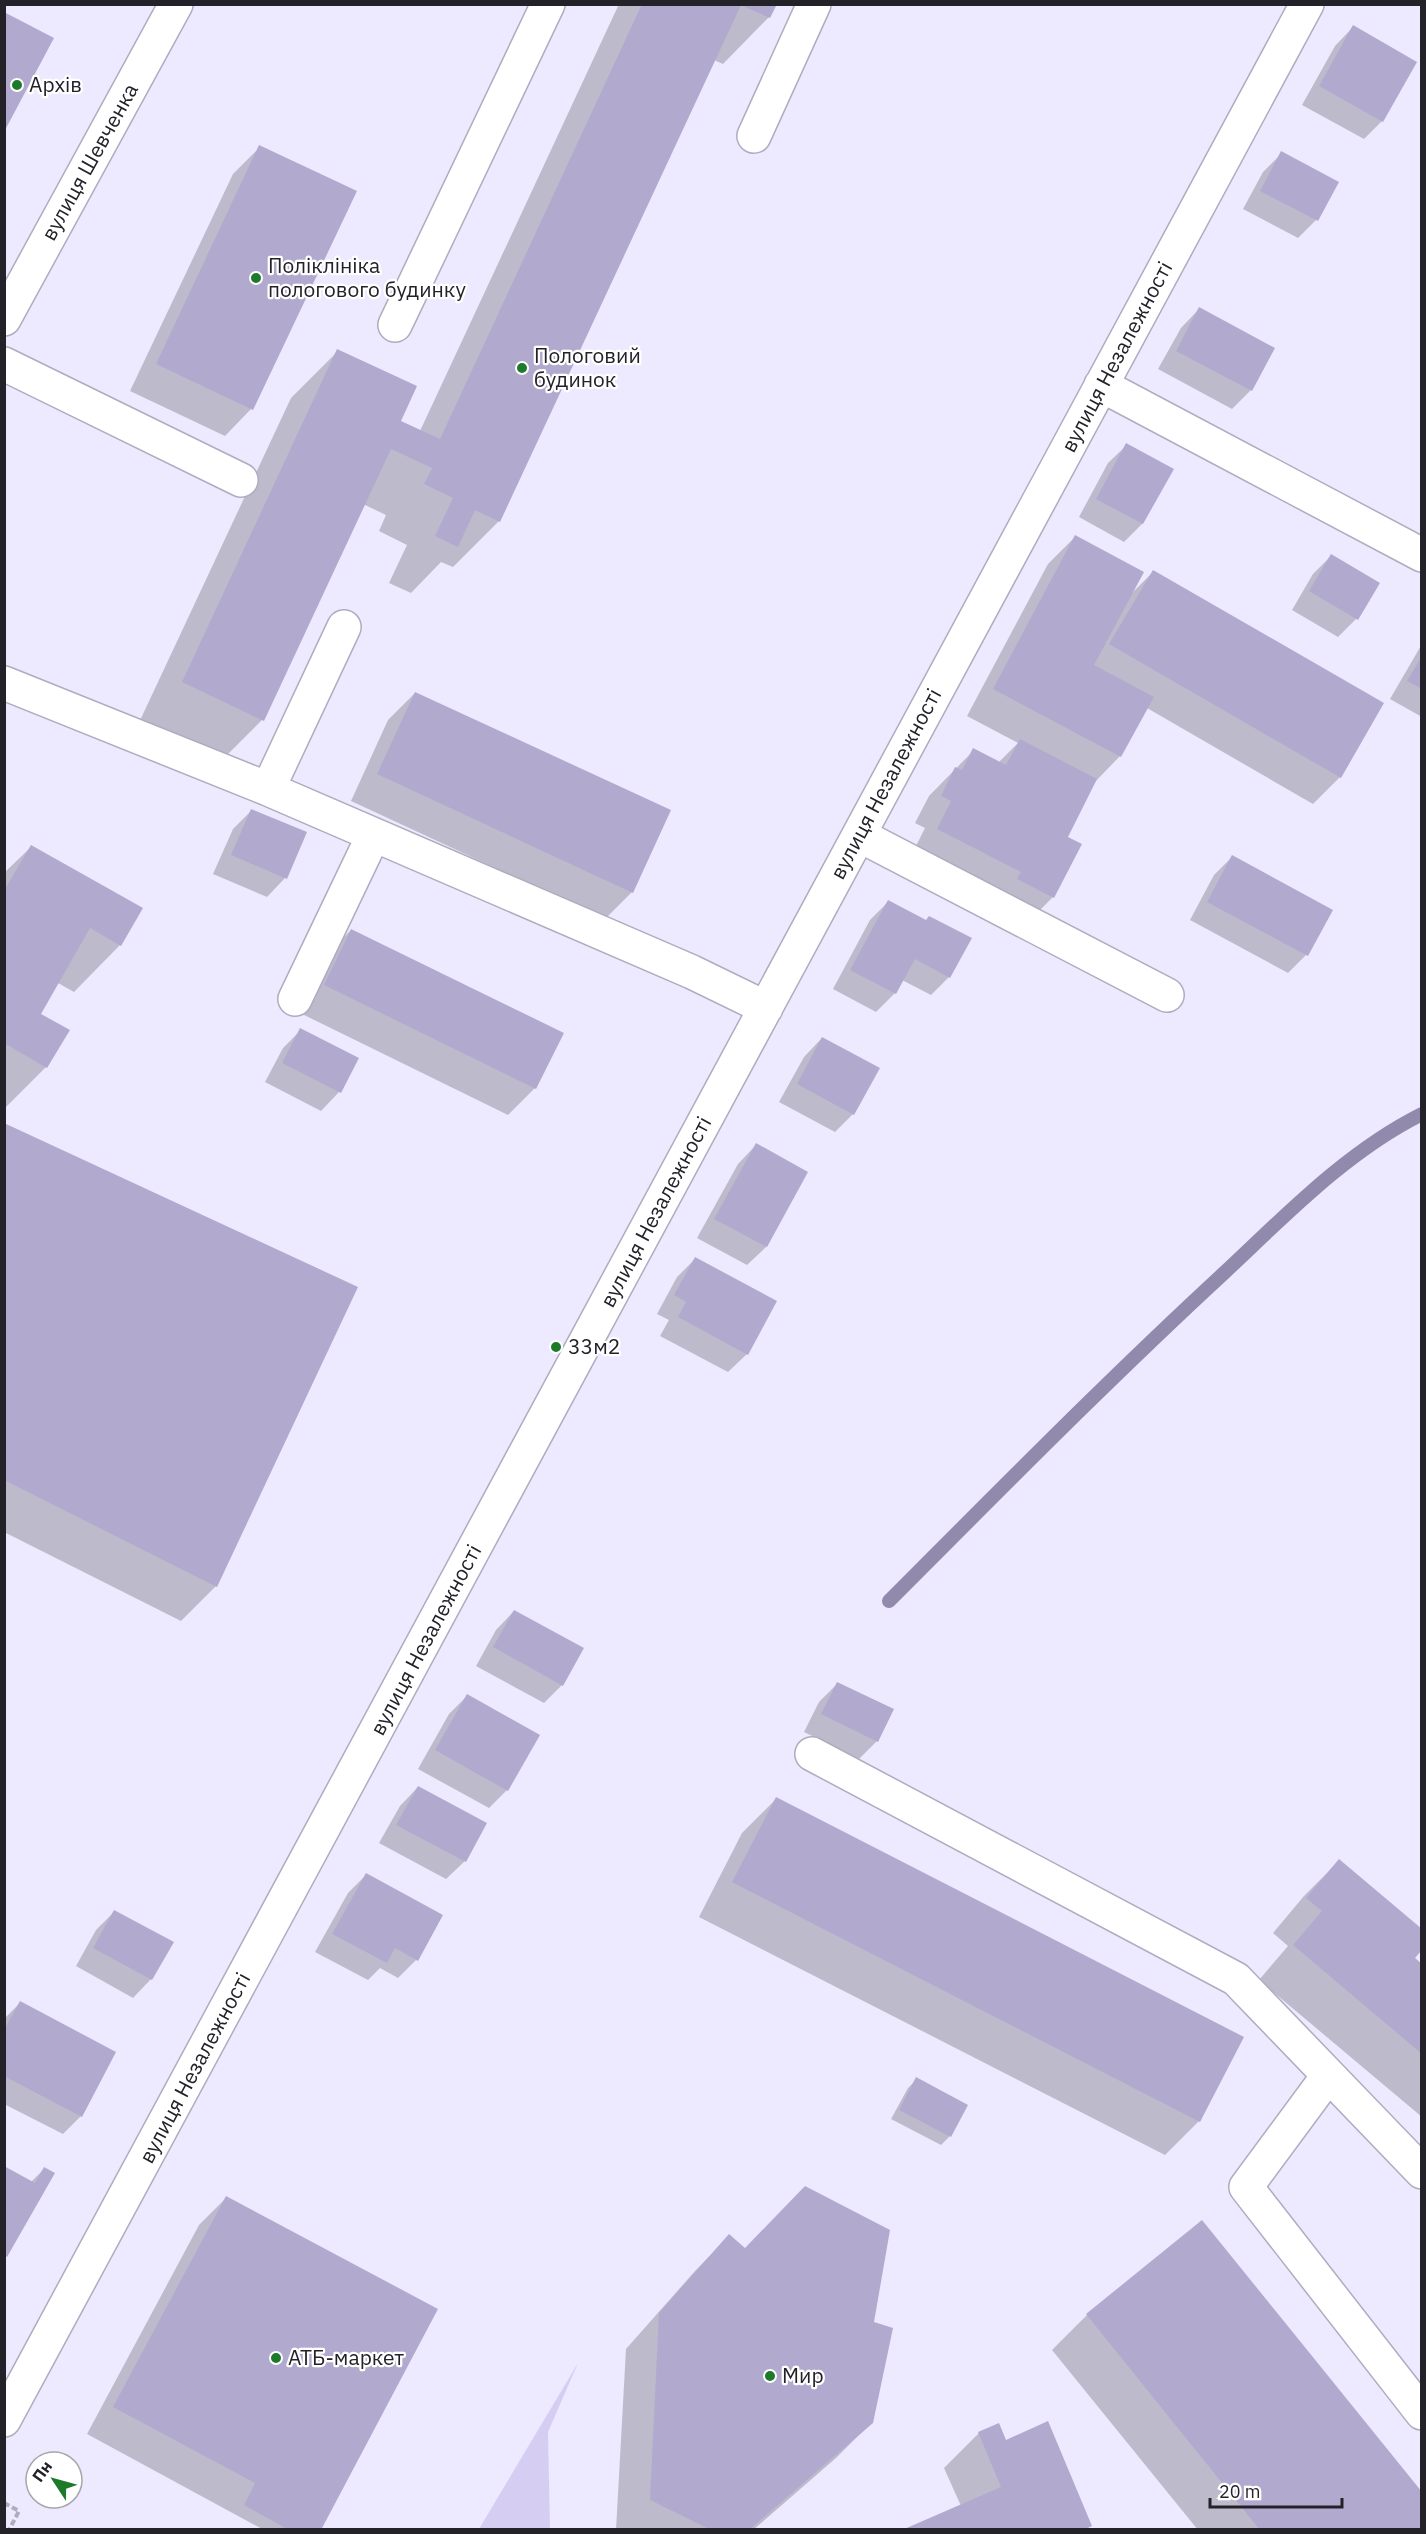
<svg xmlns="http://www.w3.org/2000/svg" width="1426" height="2534" viewBox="0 0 1426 2534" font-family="'IBM Plex Sans',sans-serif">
<rect width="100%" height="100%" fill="#ede9fe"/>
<path fill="#d6cef2" d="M578,2363L548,2432L550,2529H479Z"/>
<path fill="#0003" d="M619,4H775L769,17L723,64L714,60L499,521L453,567L441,562L411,593L389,583L407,545L379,531L386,515L363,504L262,720L216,766L136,729L291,398L338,351L399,422L420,431Z
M1353,27L1382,121L1364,139L1302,105L1335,46Z
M260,147L251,409L225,436L130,391L233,174Z
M1282,153L1316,220L1298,238L1243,209L1263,172Z
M1199,309L1273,349L1250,391L1232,409L1158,369L1181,328Z
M1127,445L1172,470L1142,524L1124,542L1079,517L1108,463Z
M1075,537L1132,593L1153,572L1340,777L1313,804L1147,708L1120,756L1094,783L1066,838L1053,897L1026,924L911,856L925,828L915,823L929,796L974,750L998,763L1018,743L967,716L1048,564Z
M1331,556L1356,619L1338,637L1292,610L1313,574Z
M1422,644V717L1390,699Z
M415,693L632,892L605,919L351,801L388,720Z
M252,810L305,832L285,878L267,897L213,874L233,829Z
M31,847L120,945L74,992L58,983L39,1015L46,1067L4,1109V873Z
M1232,857L1306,955L1288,973L1190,920L1214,875Z
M888,902L949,977L931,995L902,980L895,993L876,1012L833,989L870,920Z
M351,930L562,1033L535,1088L508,1115L298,1012L324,957Z
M301,1030L357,1059L339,1092L321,1111L265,1082L283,1048Z
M822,1038L853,1114L835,1132L779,1102L804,1057Z
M4,1124L216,1586L181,1621L4,1532Z
M756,1145L806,1172L766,1247L747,1265L697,1238L738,1164Z
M695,1259L747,1354L728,1372L660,1336L669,1320L657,1314L677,1277Z
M514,1611L562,1685L544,1703L476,1666L496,1630Z
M837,1684L877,1741L859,1759L804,1732L819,1702Z
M467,1696L507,1790L489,1808L418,1769L449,1714Z
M418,1787L465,1861L446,1879L379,1843L400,1806Z
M777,1798L1199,2121L1165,2155L699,1917L742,1833Z
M1339,1861L1413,1958L1422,1966V2117L1259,1980L1288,1946L1273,1933L1304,1896Z
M366,1875L416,1960L398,1978L380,1968L368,1980L315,1952L348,1893Z
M114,1912L151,1979L133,1998L76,1966L96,1930Z
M20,2003L81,2116L63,2134L4,2104V2019Z
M917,2079L950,2136L941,2145L891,2119L908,2088Z
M4,2167L31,2182L44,2169L4,2258Z
M226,2198L319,2530H264L87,2434L199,2225Z
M1202,2222L1422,2530H1198L1052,2350L1087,2315Z
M729,2236L745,2249L872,2323L871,2423L836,2458L753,2530H616L626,2349L695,2271Z
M979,2433L1005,2441L1090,2526L1086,2530H906L961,2506L944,2468Z"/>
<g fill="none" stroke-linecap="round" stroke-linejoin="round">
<path stroke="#918aad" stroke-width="14" d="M889,1601C1000,1490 1109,1379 1224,1273C1285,1216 1346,1152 1422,1114"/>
</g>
<path fill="#b2aace" d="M642,4H777L770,18L741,5L500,522L475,510L458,547L435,536L453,498L424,484L432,468L391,449L264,721L182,682L337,349L417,386L401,421L440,439Z
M4,12L54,38L4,132Z
M1353,25L1417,62L1383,122L1319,86Z
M259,145L357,191L253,410L156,364Z
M1281,151L1339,182L1318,221L1260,191Z
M1199,307L1275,348L1252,391L1176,351Z
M1126,443L1174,469L1143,524L1096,499Z
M1075,535L1144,572L1094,665L1154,697L1121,757L993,689Z
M1331,554L1380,583L1358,620L1309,591Z
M1153,570L1384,703L1341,778L1109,644Z
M1422,656V689L1407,681Z
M415,692L671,810L633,893L377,774Z
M1020,739L1097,779L1068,837L1082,844L1054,898L1017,879L1021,872L937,829L951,801L941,796L955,767L962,770L973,748L1006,765Z
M251,809L307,832L287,879L231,855Z
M31,845L143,908L121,946L90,928L41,1014L70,1030L47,1068L4,1043V891Z
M1232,855L1333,910L1308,956L1207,902Z
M888,900L926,920L929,916L972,938L950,978L915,959L896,994L850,970Z
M351,929L564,1033L536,1089L324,985Z
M300,1028L359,1058L341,1093L282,1063Z
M822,1037L880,1068L854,1115L797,1084Z
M4,1123L358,1287L217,1587L4,1480Z
M756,1143L808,1172L767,1247L714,1219Z
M695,1257L777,1301L748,1355L678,1317L686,1302L674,1295Z
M514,1610L584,1648L563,1686L493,1647Z
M837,1682L894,1709L878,1742L821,1714Z
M467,1694L540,1735L508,1791L435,1750Z
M418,1786L487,1823L466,1862L396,1825Z
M776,1797L1244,2037L1200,2122L732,1882Z
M1339,1859L1422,1929V1950L1415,1958L1422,1964V2054L1293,1945L1322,1911L1306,1898Z
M366,1873L443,1915L418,1961L395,1948L387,1963L332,1934Z
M114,1910L174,1942L152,1980L93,1948Z
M20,2001L116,2052L82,2117L4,2076V2030Z
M916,2077L968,2105L951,2137L899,2110Z
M4,2166L35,2183L44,2167L55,2173L7,2257L4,2255Z
M805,2186L890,2230L874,2322L893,2328L873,2423L749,2530H711L650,2500L659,2313L729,2234L745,2248Z
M226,2196L438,2309L321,2530H289L244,2505L255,2483L113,2407Z
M1202,2220L1422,2492V2530H1260L1086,2314Z
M1048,2421L1092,2526L1083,2530H902L1001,2487L978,2432L999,2423L1006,2440Z"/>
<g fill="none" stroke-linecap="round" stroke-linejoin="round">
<g stroke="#afacbf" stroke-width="36">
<path id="minor" d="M754,136L814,4
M4,319L176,4
M395,325L548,4
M4,364L241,480
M1101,385L1422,555
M4,683L268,789L692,972L766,1008
M268,789L344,627
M859,835L1167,995
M295,999L373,836
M812,1754L1236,1979L1422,2172
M1328,2076L1246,2187L1422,2413
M4,2420L1307,4"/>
</g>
<path stroke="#afacbd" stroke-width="4" stroke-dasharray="6 3" stroke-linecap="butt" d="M4,2503L19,2511L9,2530"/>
<use href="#minor" stroke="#fff" stroke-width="33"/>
</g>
<g fill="#1d7a2a" stroke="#fff" stroke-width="2">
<circle cx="17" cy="85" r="6"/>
<circle cx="256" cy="278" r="6"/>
<circle cx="522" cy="368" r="6"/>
<circle cx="556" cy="1347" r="6"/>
<circle cx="276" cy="2358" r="6"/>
<circle cx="770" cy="2376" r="6"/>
</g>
<g text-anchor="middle" stroke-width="4.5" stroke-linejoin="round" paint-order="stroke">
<g font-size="21" fill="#242229" stroke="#fff" text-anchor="start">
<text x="29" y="92">Архів</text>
<text x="268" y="273">Поліклініка<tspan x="268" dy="24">пологового будинку</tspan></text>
<text x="534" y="363">Пологовий<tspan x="534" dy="24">будинок</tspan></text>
<text x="568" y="1354">33м2</text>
<text x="288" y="2365">АТБ-маркет</text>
<text x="782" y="2383">Мир</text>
</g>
<g font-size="21" fill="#242229" stroke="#fff">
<text transform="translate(90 162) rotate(-61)" y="7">вулиця Шевченка</text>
<text transform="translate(1117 357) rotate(-62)" y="7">вулиця Незалежності</text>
<text transform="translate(886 784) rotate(-62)" y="7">вулиця Незалежності</text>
<text transform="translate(656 1212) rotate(-62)" y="7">вулиця Незалежності</text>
<text transform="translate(426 1640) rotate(-62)" y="7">вулиця Незалежності</text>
<text transform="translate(195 2068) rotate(-62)" y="7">вулиця Незалежності</text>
</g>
</g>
<rect width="1426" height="2534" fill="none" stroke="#242229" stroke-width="12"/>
<g transform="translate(54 2480) rotate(306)"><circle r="28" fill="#ffffff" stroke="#a7a7a9" stroke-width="1.5"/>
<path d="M0-4.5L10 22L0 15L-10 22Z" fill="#1d7a2a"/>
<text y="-9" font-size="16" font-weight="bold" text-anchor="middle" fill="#242229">Пн</text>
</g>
<path d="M1210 2498v9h132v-9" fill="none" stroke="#242229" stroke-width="3"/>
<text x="1219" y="2498" font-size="18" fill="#242229" stroke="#ffffff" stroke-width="4.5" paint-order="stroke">20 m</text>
</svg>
